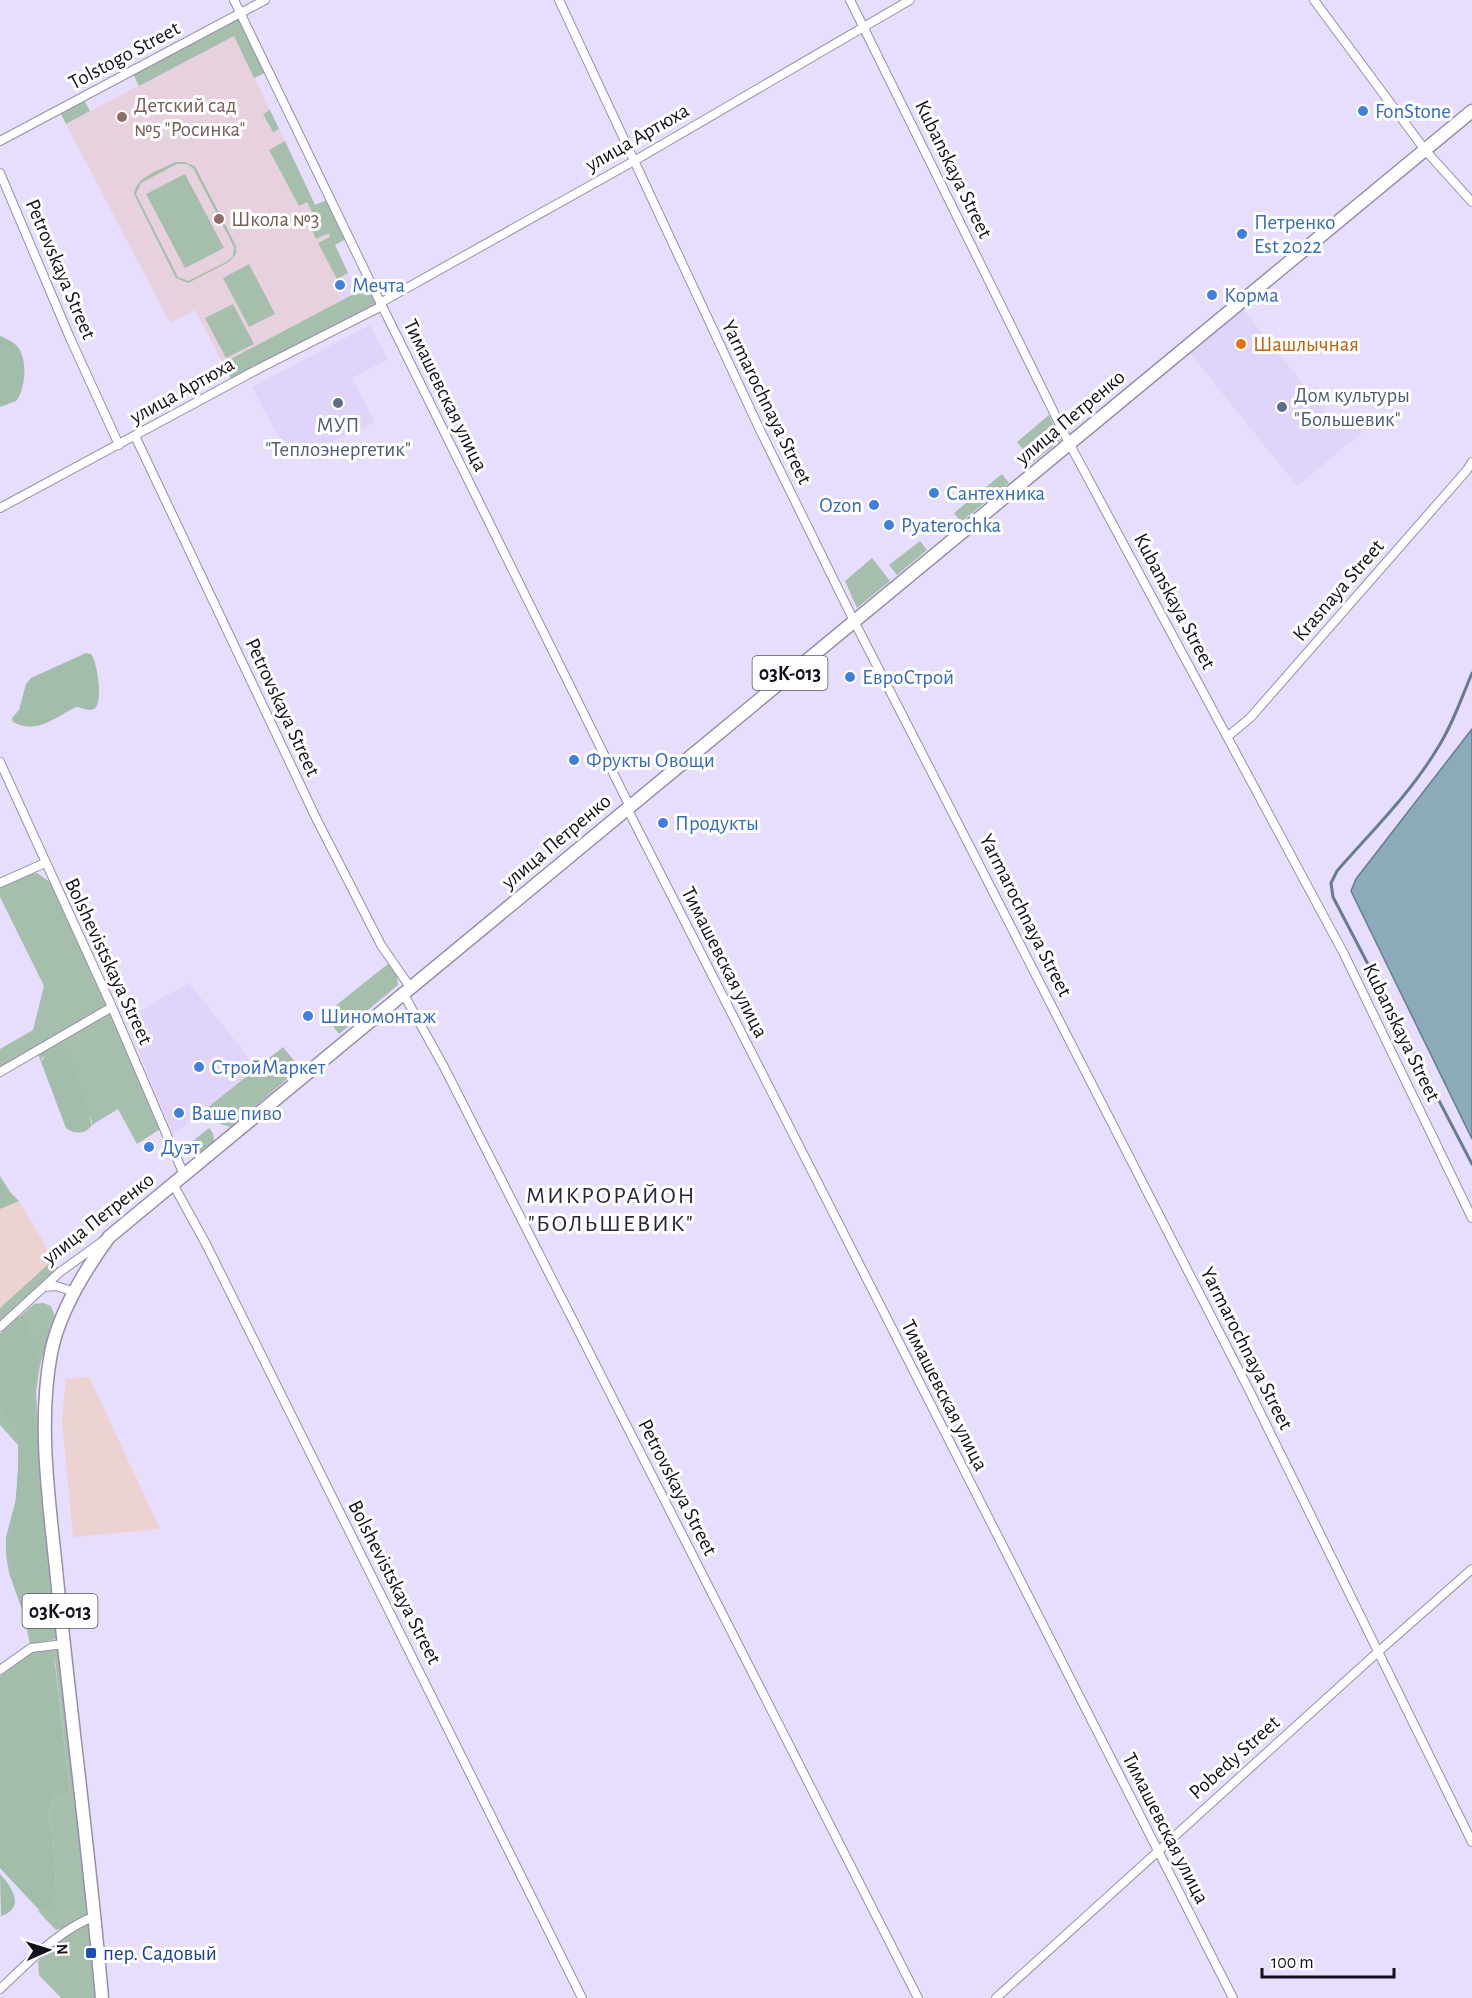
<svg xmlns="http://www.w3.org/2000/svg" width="1472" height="1998" viewBox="0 0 1472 1998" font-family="'Alegreya Sans',sans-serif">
<rect width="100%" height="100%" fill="#e7ddfc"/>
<path fill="#e1d4fb" d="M348,273L358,293L342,301L332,282Z
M1243,309L1334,422L1347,412L1363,432L1297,486L1190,353Z
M370,325L388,359L352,378L375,422L291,460L252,387Z
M189,983L257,1068L173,1135L125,1019Z"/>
<path fill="#ecd2d0" d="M19,1201L44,1243L43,1244L54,1259L0,1308V1209Z
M89,1377L160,1529L73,1537L62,1421L66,1379Z"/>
<path fill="#e8d1de" d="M234,35L348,273L332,282L342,301L223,363L195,310L170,323L66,124Z"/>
<path fill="#a6beac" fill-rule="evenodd" d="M239,19L265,73L254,78L234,36L139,86L133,74Z
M84,100L90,111L66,124L60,112Z
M270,110L279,129L273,132L263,114Z
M285,141L315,205L327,200L346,239L335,245L348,273L337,279L318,243L330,237L329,233L316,239L310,226L317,222L307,202L299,206L269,150Z
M176,162H184L195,166L236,246V254L229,262L188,283L176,278L134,194C136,176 162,169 176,162ZM177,164H187L193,168L234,247L233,256L228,261L188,281L178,277L136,194L141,183Z
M185,174L224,248L185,268L146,194Z
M249,264L275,314L249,327L223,278Z
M369,286L377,303L231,379L223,363Z
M233,304L254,344L226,358L205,318Z
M1049,415L1061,440L1033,462L1017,442Z
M1002,474L1009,483L961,522L954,513Z
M920,541L927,550L897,575L889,565Z
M872,558L890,581L857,608L845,581Z
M37,873L50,882L108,1005L0,1068V1049L33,1030L44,986L0,897V887L27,875Z
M389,963L397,975L398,985L339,1034L324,1015Z
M110,1012L160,1129L137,1144L118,1109L92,1125V1121L50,1052L42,1058L41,1062L38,1054Z
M283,1047L300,1068L231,1127L221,1124L207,1108Z
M209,1128L213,1133L214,1141C204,1149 194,1161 183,1149Z
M54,1259L57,1268L0,1322V1308Z
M34,1304L43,1303L51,1306L55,1317L40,1365L36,1392L44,1509L57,1639L30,1644L23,1613L9,1573L6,1555V1537L16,1499L18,1468V1445L0,1425V1334Z
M58,1649L88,1914L67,1927L56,1930L37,1910L41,1912L56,1886L53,1835L48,1816L54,1798L67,1794L70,1791L55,1660L52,1652L49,1650Z
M86,1923L89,1924L95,1998H61L39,1975L38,1962C48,1945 68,1931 86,1923Z"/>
<path fill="#a2bda9" d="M0,336C5,338 13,342 17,346C28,358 26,389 16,401L0,407Z
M86,653L91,654C97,661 104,703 94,709C88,712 82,707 76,707C55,717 38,735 13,722L12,718L19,710L26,684L31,678Z
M56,1050H62L69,1056L92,1125C86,1134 75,1135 66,1128L41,1062L46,1054Z
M0,1176L10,1192L19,1201L0,1209Z
M18,1317L25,1318L29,1334L38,1347L32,1398L46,1578L44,1586L30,1600L19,1596C0,1552 18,1514 18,1467C19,1455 20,1437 15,1426C10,1418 3,1413 1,1403C0,1386 0,1353 0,1334Z
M46,1649L52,1651L54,1655L70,1791L67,1794L54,1798L48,1816L53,1835L56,1886L50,1908L41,1912L0,1868V1676L29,1653Z
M0,1874C12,1887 26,1908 1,1916Z"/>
<path fill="#8cabba" stroke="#687d8b" stroke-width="1.5" d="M1472,729V1139L1351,891L1356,879Z"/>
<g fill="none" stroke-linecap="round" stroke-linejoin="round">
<path stroke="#687d8b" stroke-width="3" d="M1472,673C1461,699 1452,726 1437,749C1410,794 1371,832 1337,871L1331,883L1333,897L1472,1164"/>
<g stroke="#988eac" stroke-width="10">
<path id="street" d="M234,0L382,306L629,805
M559,0L760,430L854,621L1249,1390L1472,1842
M850,0L1069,443L1344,954L1472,1218
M1314,0L1425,150L1472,202
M0,141L265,0
M0,173L70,338L119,445
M380,303L634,161L910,0
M135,436L317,820L381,945L410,987
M0,508L260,368L382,306
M1227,737L1250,718L1467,470L1472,462
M0,762L112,1007L184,1175
M627,808L1233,1998
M0,883L45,863
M403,993L444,1067L918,1998
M0,1072L112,1007
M173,1184L206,1244L582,1998
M44,1287L56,1286L75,1292
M0,1327L60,1272L103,1241
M0,1670L31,1648L64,1644
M0,1989C29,1962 57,1931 95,1916
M996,1998L1379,1651L1472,1569"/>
</g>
<g stroke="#988eac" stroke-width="15">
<path id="primary" d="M102,1998C90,1858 71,1719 57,1579C50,1506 37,1427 51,1353C59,1312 85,1270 109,1237L1472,111"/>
</g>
<use href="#street" stroke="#fff" stroke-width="8"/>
<use href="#primary" stroke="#fff" stroke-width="12"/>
</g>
<g fill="#3f7fe0" stroke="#fff" stroke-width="2">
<circle cx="1363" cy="111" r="6"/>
<circle cx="1242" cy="234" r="6"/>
<circle cx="340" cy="285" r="6"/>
<circle cx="1212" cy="295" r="6"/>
<circle cx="934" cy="493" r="6"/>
<circle cx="874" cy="505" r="6"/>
<circle cx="889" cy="525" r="6"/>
<circle cx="850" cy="677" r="6"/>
<circle cx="574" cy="760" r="6"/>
<circle cx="663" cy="823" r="6"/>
<circle cx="308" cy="1016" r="6"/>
<circle cx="199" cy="1067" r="6"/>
<circle cx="179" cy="1113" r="6"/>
<circle cx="149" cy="1147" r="6"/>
</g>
<g fill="#8d6e63" stroke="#fff" stroke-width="2">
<circle cx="122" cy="117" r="6"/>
<circle cx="219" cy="219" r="6"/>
</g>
<circle fill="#e8710a" stroke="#fff" stroke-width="2" cx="1241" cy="344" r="6"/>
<g fill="#5c6f8a" stroke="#fff" stroke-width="2">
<circle cx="338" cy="403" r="6"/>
<circle cx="1282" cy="407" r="6"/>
</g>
<rect fill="#1a4fb4" stroke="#fff" stroke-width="2" x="85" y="1947" width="12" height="12" rx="3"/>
<g text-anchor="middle" stroke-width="6" stroke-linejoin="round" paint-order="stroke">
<g fill="#fff" stroke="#5b5860" stroke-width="1.5">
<rect x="752.5" y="656" width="75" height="34" rx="4.5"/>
<rect x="22.5" y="1594" width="75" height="34" rx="4.5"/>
</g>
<g font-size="20" font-weight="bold" fill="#15111c">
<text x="790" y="680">03К-013</text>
<text x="60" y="1618">03К-013</text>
</g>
<g font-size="21" fill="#15111c" stroke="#fff">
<text transform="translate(124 55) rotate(-28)" y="7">Tolstogo Street</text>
<text transform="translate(637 137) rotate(-30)" y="7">улица Артюха</text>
<text transform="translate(954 169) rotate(64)" y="7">Kubanskaya Street</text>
<text transform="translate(61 269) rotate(67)" y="7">Petrovskaya Street</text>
<text transform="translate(182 390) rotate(-29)" y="7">улица Артюха</text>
<text transform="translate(446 395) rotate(64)" y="7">Тимашевская улица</text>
<text transform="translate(767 402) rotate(64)" y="7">Yarmarochnaya Street</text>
<text transform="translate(1070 417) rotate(-40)" y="7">улица Петренко</text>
<text transform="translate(1338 590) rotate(-49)" y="7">Krasnaya Street</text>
<text transform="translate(1175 601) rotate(62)" y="7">Kubanskaya Street</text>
<text transform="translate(283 707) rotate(65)" y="7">Petrovskaya Street</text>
<text transform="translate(556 841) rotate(-40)" y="7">улица Петренко</text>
<text transform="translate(1026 915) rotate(63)" y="7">Yarmarochnaya Street</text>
<text transform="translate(109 961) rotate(65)" y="7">Bolshevistskaya Street</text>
<text transform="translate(725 962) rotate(63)" y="7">Тимашевская улица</text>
<text transform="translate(1402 1032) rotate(64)" y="7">Kubanskaya Street</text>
<text transform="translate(98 1218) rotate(-38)" y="7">улица Петренко</text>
<text transform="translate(1247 1348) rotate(63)" y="7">Yarmarochnaya Street</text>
<text transform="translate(945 1395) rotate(63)" y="7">Тимашевская улица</text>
<text transform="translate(678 1487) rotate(63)" y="7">Petrovskaya Street</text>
<text transform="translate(395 1582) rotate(63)" y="7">Bolshevistskaya Street</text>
<text transform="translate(1234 1757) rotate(-42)" y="7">Pobedy Street</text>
<text transform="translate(1166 1828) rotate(63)" y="7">Тимашевская улица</text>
</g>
<g font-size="21" fill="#785e54" stroke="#fff" text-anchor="start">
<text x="134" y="112">Детский сад<tspan x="134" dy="24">№5 "Росинка"</tspan></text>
<text x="231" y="226">Школа №3</text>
</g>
<g font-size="21" fill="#366cbe" stroke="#fff" text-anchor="start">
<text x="1375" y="118">FonStone</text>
<text x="1254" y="229">Петренко<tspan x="1254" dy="24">Est 2022</tspan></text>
<text x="352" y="292">Мечта</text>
<text x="1224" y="302">Корма</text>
<text x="946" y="500">Сантехника</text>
<text x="862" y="512" text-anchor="end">Ozon</text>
<text x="901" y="532">Pyaterochka</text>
<text x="862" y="684">ЕвроСтрой</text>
<text x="586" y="767">Фрукты Овощи</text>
<text x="675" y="830">Продукты</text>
<text x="320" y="1023">Шиномонтаж</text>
<text x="211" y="1074">СтройМаркет</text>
<text x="191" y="1120">Ваше пиво</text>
<text x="161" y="1154">Дуэт</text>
</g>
<g font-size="21" fill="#c56008" stroke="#fff" text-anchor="start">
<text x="1253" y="351">Шашлычная</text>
</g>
<g font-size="21" fill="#4e5e75" stroke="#fff" text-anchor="start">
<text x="1294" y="402">Дом культуры<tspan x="1294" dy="24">"Большевик"</tspan></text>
<text x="338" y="432" text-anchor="middle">МУП<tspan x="338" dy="24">"Теплоэнергетик"</tspan></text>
</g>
<g font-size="21" fill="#164399" stroke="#fff" text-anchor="start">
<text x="103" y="1960">пер. Садовый</text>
</g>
<g font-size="24" letter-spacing="1.5" fill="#2e253d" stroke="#fff">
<text x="611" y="1203">МИКРОРАЙОН<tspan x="611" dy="28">"БОЛЬШЕВИК"</tspan></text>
</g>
</g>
<g transform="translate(48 1950) rotate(87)" stroke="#ffffff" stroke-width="4.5" paint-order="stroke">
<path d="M0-4.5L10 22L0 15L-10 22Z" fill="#15111c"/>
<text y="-9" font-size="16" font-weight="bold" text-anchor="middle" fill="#15111c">N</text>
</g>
<path d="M1262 1968v9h132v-9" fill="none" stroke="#15111c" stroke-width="3"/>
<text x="1271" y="1968" font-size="18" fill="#15111c" stroke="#ffffff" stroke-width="4.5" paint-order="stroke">100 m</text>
</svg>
